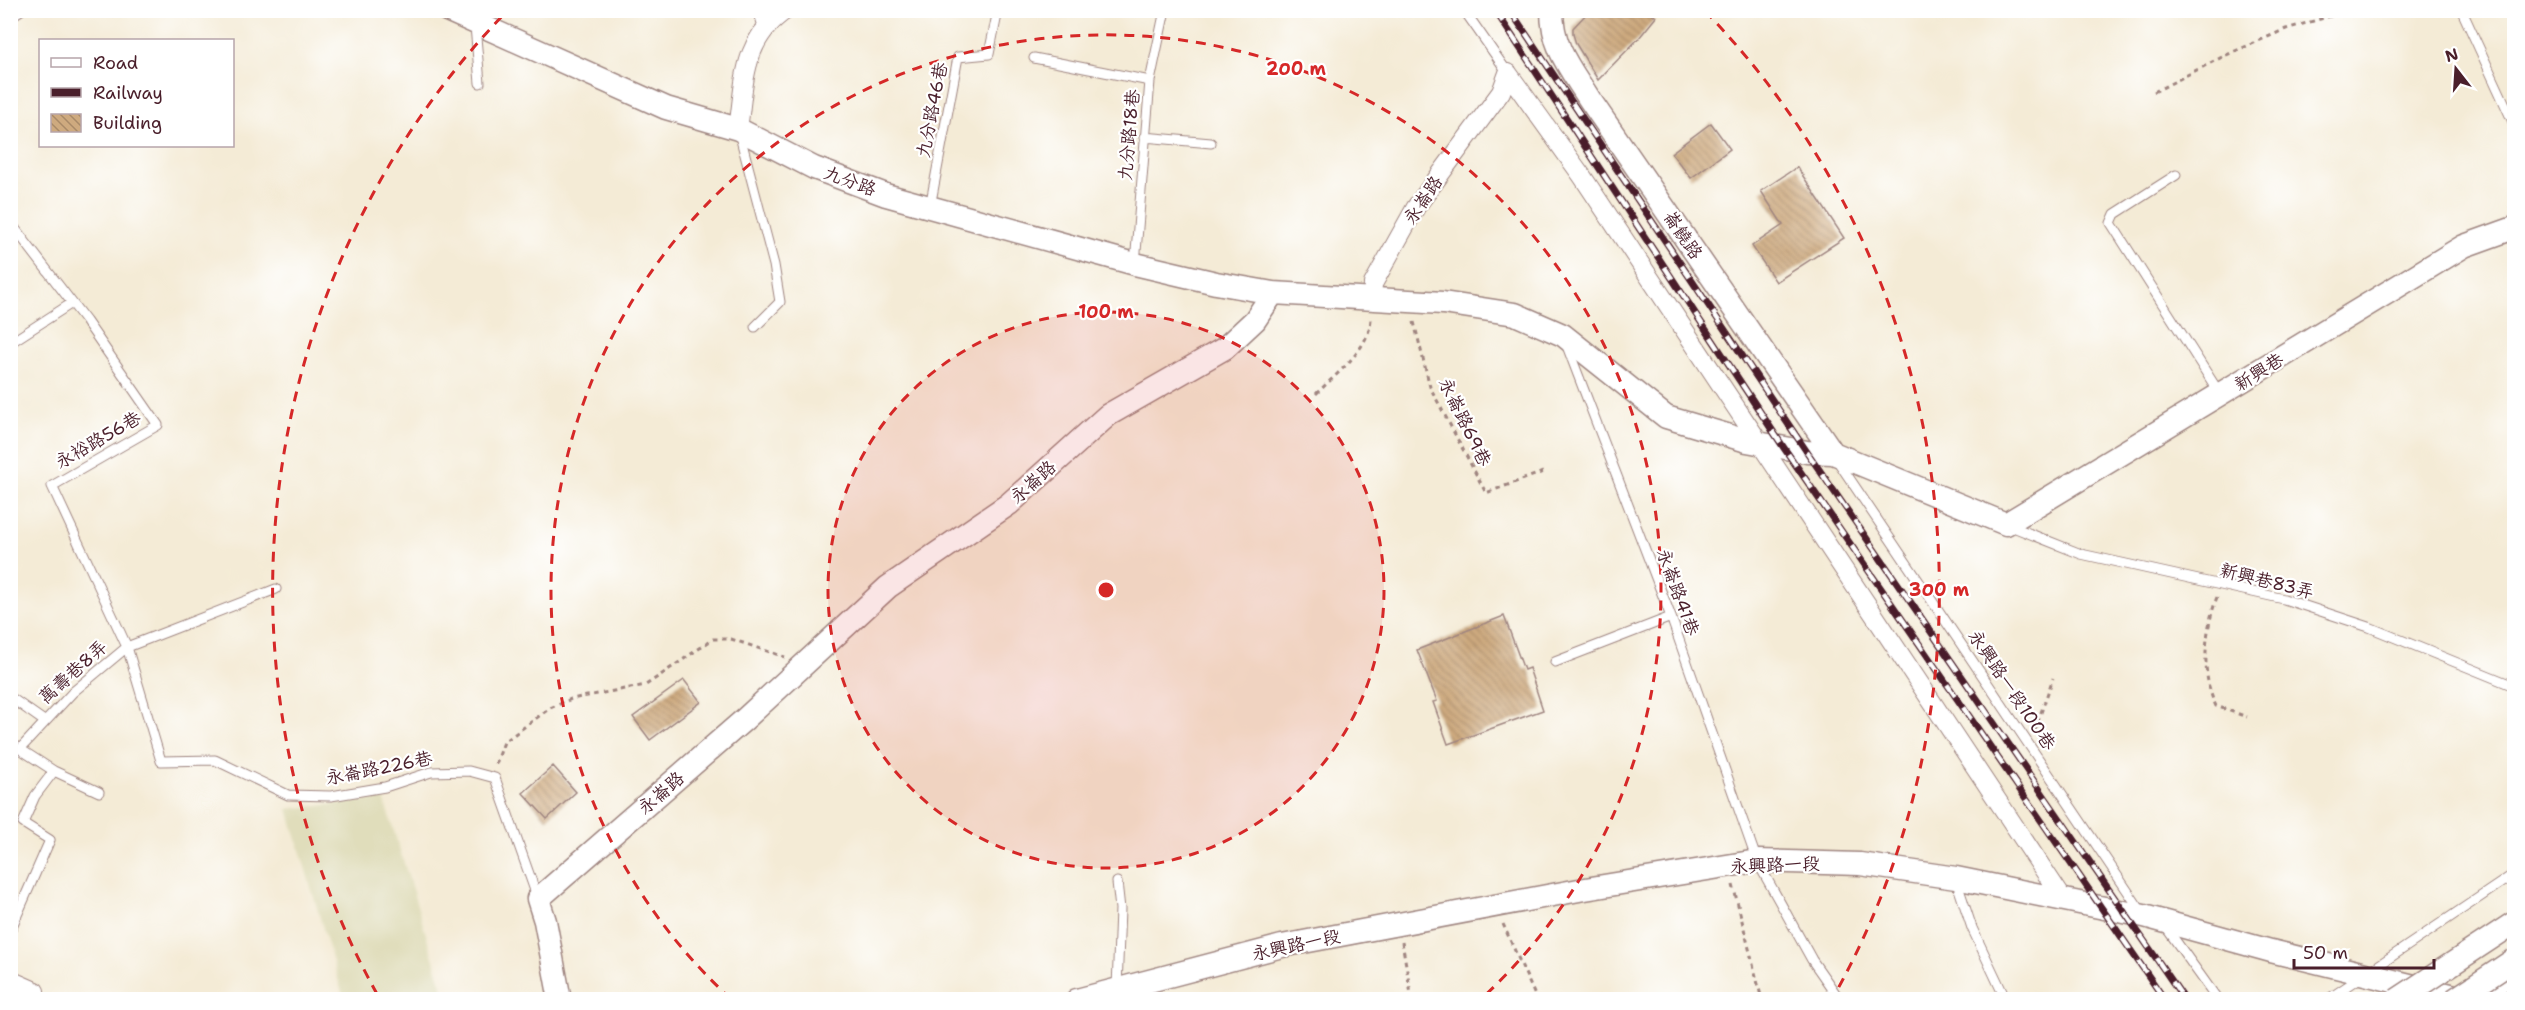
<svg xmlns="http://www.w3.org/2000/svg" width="2525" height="1010" viewBox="0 0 2525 1010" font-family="'Shantell Sans','LXGW WenKai TC',sans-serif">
<defs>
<pattern id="building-back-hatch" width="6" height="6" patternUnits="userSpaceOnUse" patternTransform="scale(1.5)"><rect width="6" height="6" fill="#ceaa7f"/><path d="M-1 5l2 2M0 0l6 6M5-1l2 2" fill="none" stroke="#a98a68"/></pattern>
</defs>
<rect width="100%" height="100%" fill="#fff"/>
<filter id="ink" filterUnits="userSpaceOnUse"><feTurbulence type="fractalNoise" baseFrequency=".0167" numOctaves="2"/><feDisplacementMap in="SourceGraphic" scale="12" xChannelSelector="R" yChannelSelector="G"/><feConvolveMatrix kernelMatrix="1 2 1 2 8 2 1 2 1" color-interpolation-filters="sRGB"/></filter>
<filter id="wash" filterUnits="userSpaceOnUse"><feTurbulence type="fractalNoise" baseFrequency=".008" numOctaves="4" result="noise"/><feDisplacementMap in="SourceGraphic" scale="24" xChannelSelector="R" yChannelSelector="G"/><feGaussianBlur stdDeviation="1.35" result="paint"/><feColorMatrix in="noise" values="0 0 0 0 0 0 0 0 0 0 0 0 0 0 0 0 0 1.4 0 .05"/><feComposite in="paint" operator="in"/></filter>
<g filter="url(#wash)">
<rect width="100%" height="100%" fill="#f4ebd6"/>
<path fill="#e0ddbb" d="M384,799L446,999H344L288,809Z"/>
<g id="blocks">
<path fill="url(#building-back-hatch)" d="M1590,10H1648L1656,17L1639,38L1598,80L1576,44L1573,34V28Z
M1711,123L1730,149L1691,178L1671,153Z
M1797,167L1844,238L1776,282L1752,246L1783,225L1761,191Z
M1504,616L1524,670L1529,668L1543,710L1448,744L1433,702L1437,701L1417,650Z
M684,680L701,702L650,740L633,717Z
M553,766L576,792L547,819L523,793Z"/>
</g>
</g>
<g filter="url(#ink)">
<use href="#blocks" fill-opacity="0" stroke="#9f8580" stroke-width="1.5"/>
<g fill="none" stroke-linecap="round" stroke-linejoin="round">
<g stroke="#9f8580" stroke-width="11">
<path id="service" d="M758,10L764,30
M1464,10L1508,73
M2462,11L2514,124
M10,17L21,10
M475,26L480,83
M1034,58L1150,81
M739,132L774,265L780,302L755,327
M1144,137L1211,143
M2176,175L2115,214L2111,223L2220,394
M930,207L958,57L989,54L998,10
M10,222L86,321L158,425L52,486L127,647L161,761L215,760L288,795L331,796L385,787L431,772L469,771L495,778L538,899
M1135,264L1150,81L1165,10
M10,343L72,303
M1567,346L1671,617L1757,861L1812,960L1840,1000
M1837,460L2141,911
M2008,525L2081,554L2284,599L2369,627L2514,686
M1555,662L1671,617
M10,697L44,721
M54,771L99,792
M1956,880L1972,928L2006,1000
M1117,882L1120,909L1117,988
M2165,926L2218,1000
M10,931L50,840L23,823L35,796L54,771L20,749L73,692L127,647L276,589
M2327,1000L2514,874
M2484,1000L2514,979"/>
</g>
<g stroke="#9f8580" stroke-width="20">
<path id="minor" d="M1508,73L1582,176L2063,899
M738,129C745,82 742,40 786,10
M1372,300L1373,284L1416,207L1501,92L1508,73
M10,980L35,991"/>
</g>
<g stroke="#9f8580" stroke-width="25">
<path id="tertiary" d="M447,10L666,108L738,129L814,168L886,195L1135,264L1216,283L1273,293L1443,303L1515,314L1563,335L1666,417L1747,441L1807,452L1833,453L2006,524L2464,246L2514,228
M1552,10C1552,49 1571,69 1590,100L1833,453
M560,1000L545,921L538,899L745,719L888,587L1009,504L1108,415L1225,348L1255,320L1273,293
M1077,1000L1282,946L1579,890L1757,861L1860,864L1956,878L2144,916L2271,951L2471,1000"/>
</g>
<path stroke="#9f8580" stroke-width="3" stroke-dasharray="4.5 4.5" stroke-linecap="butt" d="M2154,92L2224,56L2286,29L2351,10
M1414,322L1430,387L1486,493L1543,472
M1316,394C1337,373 1370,349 1371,318
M2217,597C2205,629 2200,674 2216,706L2247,717
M2035,730L2053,678
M496,764L504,742L550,708L571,699L646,685L713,639H731L785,657
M1733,885L1762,1000
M1503,924L1537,1000
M1402,942L1412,1000
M52,996L64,1000"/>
<use href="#service" stroke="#fff" stroke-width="9"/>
<use href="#minor" stroke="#fff" stroke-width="18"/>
<use href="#tertiary" stroke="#fff" stroke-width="22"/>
<g stroke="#4a1f2b" stroke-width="7">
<path id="rail" d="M1495,10L1784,448L2165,1000
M1510,10L1807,452L2185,1000"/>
</g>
<use href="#rail" stroke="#fff" stroke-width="4.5" stroke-dasharray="14" stroke-linecap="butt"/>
<g stroke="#9f8580" stroke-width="25" stroke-linecap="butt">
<path id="tertiary-bridge" d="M2397,1000L2514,923
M2454,1000L2514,960"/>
</g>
<use href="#tertiary-bridge" stroke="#fff" stroke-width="22"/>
</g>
</g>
<circle cx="1106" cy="590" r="278" fill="#d62828" fill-opacity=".12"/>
<g fill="none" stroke="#d62828" stroke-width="3" stroke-dasharray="10 8">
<circle cx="1106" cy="590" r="278"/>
<path d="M731 999A555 555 0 1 1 1481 999"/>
<path d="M377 994A833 833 0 0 1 507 11M1705 11A833 833 0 0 1 1835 994"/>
</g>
<g text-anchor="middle" stroke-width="4.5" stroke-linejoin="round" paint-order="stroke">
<g font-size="18" fill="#4a1f2b" stroke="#fff">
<text transform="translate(932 110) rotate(-79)" y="6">九分路46巷</text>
<text transform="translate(1129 135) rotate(-85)" y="6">九分路18巷</text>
<text transform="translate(850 181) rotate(20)" y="6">九分路</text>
<text transform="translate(1423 200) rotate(-56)" y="6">永崙路</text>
<text transform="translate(1683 235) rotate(56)" y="6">崙饒路</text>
<text transform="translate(2259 372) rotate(-32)" y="6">新興巷</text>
<text transform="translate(1465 422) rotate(64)" y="6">永崙路69巷</text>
<text transform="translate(98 440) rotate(-30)" y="6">永裕路56巷</text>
<text transform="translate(1033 482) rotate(-42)" y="6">永崙路</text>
<text transform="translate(2267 581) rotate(14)" y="6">新興巷83弄</text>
<text transform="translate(1678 592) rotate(70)" y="6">永崙路41巷</text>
<text transform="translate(73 672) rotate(-42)" y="6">萬壽巷8弄</text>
<text transform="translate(2012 690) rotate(56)" y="6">永興路一段100巷</text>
<text transform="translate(379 768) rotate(-11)" y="6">永崙路226巷</text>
<text transform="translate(661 793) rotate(-41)" y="6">永崙路</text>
<text transform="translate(1775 865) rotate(-2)" y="6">永興路一段</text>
<text transform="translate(1296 945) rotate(-12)" y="6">永興路一段</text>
</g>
</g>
<circle cx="1106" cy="590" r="9" fill="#d62828" stroke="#fff" stroke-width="3"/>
<g font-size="18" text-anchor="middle" font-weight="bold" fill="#d62828" stroke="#fff" stroke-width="4.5" stroke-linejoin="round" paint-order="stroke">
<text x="1296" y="75">200 m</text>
<text x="1106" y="318">100 m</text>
<text x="1939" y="596">300 m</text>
</g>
<rect width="2525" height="1010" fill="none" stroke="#fff" stroke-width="36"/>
<rect x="39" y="39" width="195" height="108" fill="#ffffff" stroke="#b7a5aa" stroke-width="1.5"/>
<rect x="51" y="58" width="30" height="9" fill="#ffffff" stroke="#b7a5aa" stroke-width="1.5"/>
<text x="93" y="69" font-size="18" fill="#4a1f2b">Road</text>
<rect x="51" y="88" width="30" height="9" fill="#4a1f2b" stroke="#b7a5aa" stroke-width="1.5"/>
<text x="93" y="99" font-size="18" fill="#4a1f2b">Railway</text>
<rect x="51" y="114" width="30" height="18" fill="url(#building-back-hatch)" stroke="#b7a5aa" stroke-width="1.5"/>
<text x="93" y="129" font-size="18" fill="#4a1f2b">Building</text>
<g transform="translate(2456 69) rotate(343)" stroke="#ffffff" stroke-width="4.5" paint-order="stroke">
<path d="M0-4.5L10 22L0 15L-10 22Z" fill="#4a1f2b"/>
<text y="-9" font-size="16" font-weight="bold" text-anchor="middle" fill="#4a1f2b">N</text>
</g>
<path d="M2294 959v9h140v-9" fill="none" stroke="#4a1f2b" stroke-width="3"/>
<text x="2303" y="959" font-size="18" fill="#4a1f2b" stroke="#ffffff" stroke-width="4.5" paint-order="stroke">50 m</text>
</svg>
